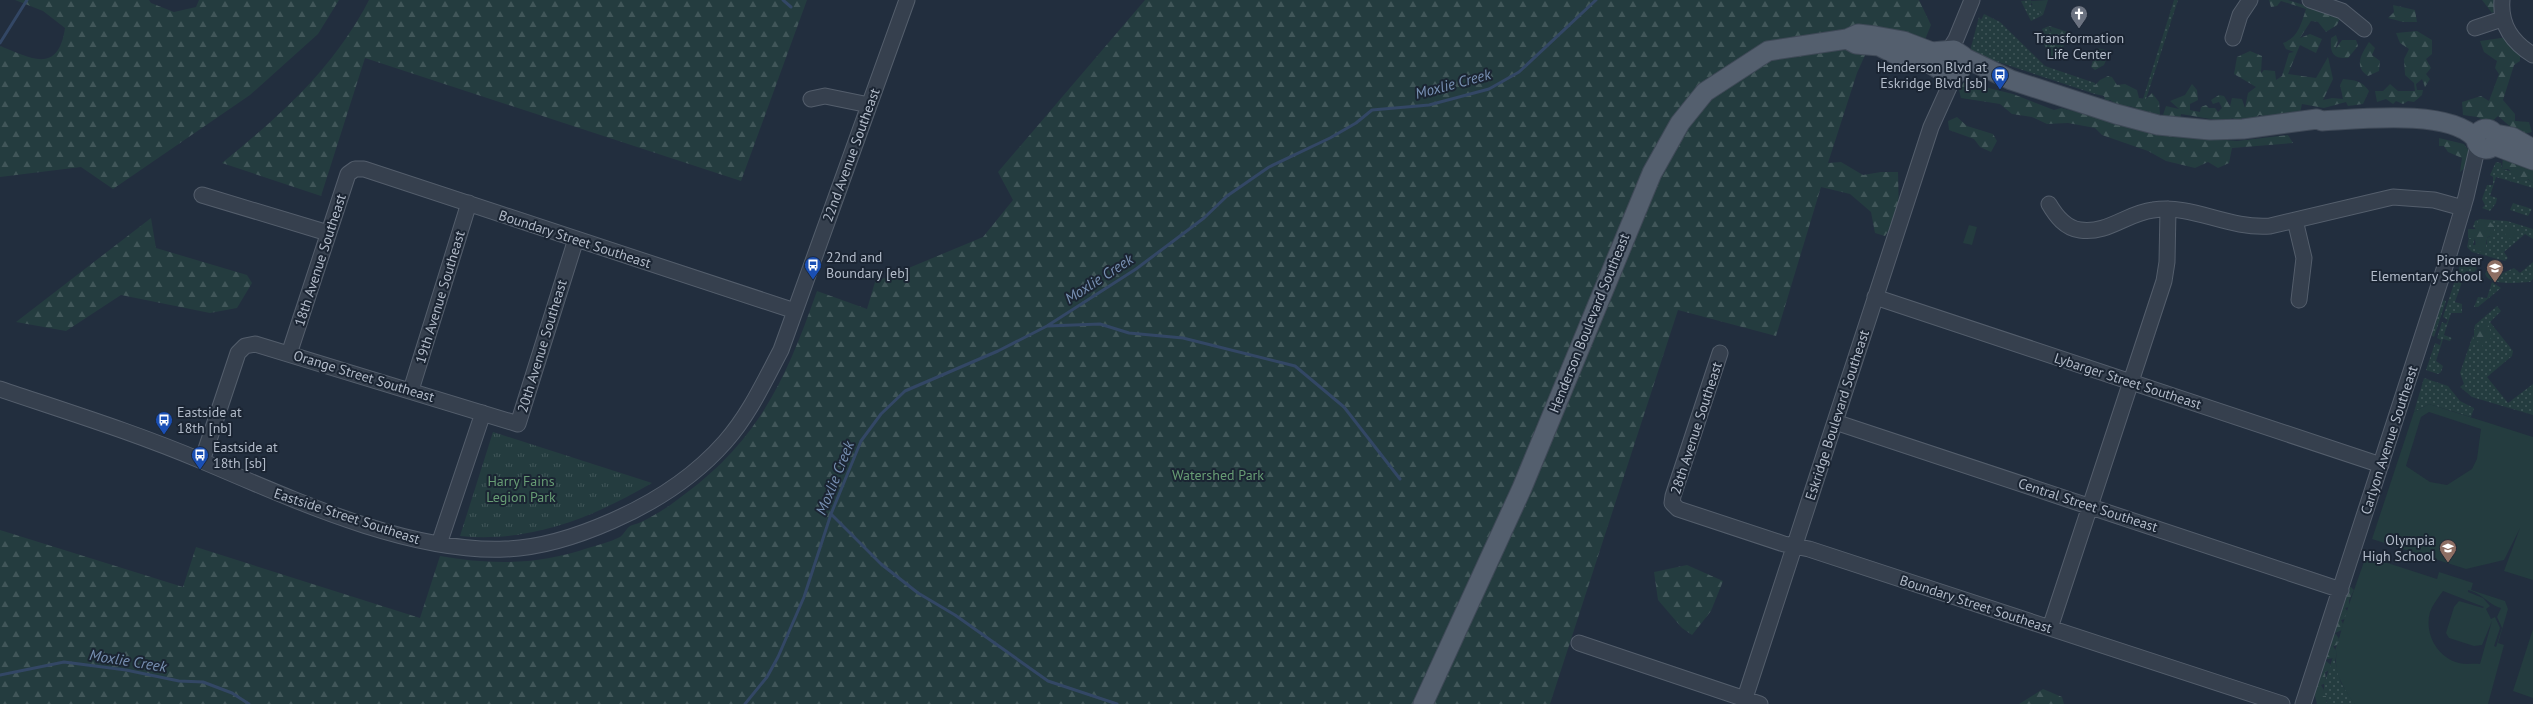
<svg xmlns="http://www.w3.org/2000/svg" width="2533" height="704" viewBox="0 0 2533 704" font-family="'PT Sans',sans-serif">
<defs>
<pattern id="grass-dots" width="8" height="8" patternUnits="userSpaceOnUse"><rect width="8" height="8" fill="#243c3f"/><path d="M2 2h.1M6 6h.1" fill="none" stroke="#415659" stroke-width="1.8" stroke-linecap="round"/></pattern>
<pattern id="forest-firs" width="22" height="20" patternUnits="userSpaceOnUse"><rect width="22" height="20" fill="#243c3f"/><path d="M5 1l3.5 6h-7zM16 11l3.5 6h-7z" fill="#415659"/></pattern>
<pattern id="park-tufts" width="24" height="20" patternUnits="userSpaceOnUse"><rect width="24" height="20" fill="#243c3f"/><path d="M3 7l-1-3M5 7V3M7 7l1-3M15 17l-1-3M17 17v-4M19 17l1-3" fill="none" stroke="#415659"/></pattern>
</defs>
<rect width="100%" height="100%" fill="#222e3e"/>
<path fill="url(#grass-dots)" d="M2031,0V5L2042,7L2043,15L2031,21L2021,1Z
M2174,0H2178L2146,99H2143Z
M1984,14L2000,22L2045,66L2095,83V94L1974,54L1970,51L1979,17L1981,20Z
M2049,26L2050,31L2062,35L2059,43L2063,48L2062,51L2056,47L2048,49V52L2040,37H2043L2045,35L2042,29Z
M2496,162L2501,163L2502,170C2511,169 2526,177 2533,183V188L2496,177L2490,196L2497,198L2496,203L2490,211L2482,208L2485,205L2482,199L2487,185H2493V177L2490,175Z
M2513,203L2532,209L2528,216L2510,210Z
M2480,219L2507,221L2533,229V239L2525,234L2504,252L2508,258L2505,261L2472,252L2467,247L2469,238H2475L2473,245L2487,244L2486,239L2490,236L2473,227L2475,221Z
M2461,262L2474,264L2477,269L2474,272L2466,271L2455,302L2462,304V313H2451L2444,335L2452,338L2450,341L2443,339L2436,361L2443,366L2441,372L2438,374L2426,370L2435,343L2440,345L2441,340L2437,338L2442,322L2446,324L2448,320L2443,317Z
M2533,262V279L2530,282C2519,282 2490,287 2485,274L2487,270L2503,273L2514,268L2520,273Z
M2492,282L2501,288L2478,307H2474L2478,297L2487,298Z
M2442,300L2446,301L2434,337L2431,335Z
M2497,306L2501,311L2490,322L2513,351L2512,356L2487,377L2508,403L2533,384V415L2472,397L2460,387L2464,384L2460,373L2473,335L2474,339L2481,342L2480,328L2474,330L2475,325Z
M2424,378L2448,386L2460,401L2474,408L2471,417L2429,404L2414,412Z
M2342,630L2335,661L2341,683L2355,704H2326L2327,701L2320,696L2324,690V684Z"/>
<path fill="url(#forest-firs)" d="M15,0H149L151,3L174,12L196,7L199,0H339L318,34L250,95L113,189L81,167L0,177V46C31,58 58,75 65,28L43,11Z
M369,0H807L741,181L365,58L321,196L222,163C282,114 333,69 369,0Z
M1145,0H1919L1931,25L1924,42L1870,44L1857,73L1828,163L1841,162L1863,175L1881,172H1898L1899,215L1885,236L1875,233L1871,212L1850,194L1821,187L1776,336L1678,310L1550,704H0V530L183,587L196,547L420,618L440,556C491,565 539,565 588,548C598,545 610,542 620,537C624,534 626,529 630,526C632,525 636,524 639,523C652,517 665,509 677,500C758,442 785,382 817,291L867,309L875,282L983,237L1013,200L998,172Z
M2048,0L2043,15L2039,11L2042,7H2034L2030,1Z
M2269,0H2288L2310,7L2315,5L2319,12L2328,10L2340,18L2337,25L2326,32L2318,22L2311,21L2300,38L2310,34L2322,39L2316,53L2300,45L2288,74L2316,78L2328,57L2333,79L2323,100L2332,98L2343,99L2340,85L2343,79C2355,80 2362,81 2369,91L2363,104L2348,106L2346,102L2324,108L2302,104L2300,113C2293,115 2265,117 2259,115L2253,121L2243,118L2239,121L2232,118L2228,122L2181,114L2180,121L2165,124L2163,115L2166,106L2179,109L2170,101L2185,95L2192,84L2197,90L2198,100L2190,104V110L2200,112L2201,107L2206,105L2209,108H2215L2218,112L2222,108L2219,102L2213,104L2211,100L2219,95L2224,96L2230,106L2232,98L2242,99L2245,108L2248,93L2256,87L2234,74L2237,57L2250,51L2262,56L2261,73L2264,70L2275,71L2276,80L2282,76L2289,53L2294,52L2286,49L2283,43C2298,38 2301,24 2306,9L2281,1L2277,6L2271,7Z
M2482,0H2504V6L2492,13Z
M2393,5L2415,10L2417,22H2403L2388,18L2394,12Z
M2049,26L2068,32L2063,48L2059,43L2062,35L2052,32Z
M2417,31L2432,40V54L2426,59L2431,68L2426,74L2430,79L2425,87L2422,79L2416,84L2417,90H2423L2422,95L2414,102L2408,101L2403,104L2396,101L2393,104L2386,99L2377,102L2375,91H2383L2390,84L2398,91H2415L2414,83L2405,75L2404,59L2409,49L2400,43L2396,33Z
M2336,35L2338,41L2335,50L2342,40H2356L2358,46L2348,58C2332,59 2330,52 2331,38Z
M2508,37L2520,54V61L2514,65L2503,100L2515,114V121L2529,122L2532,132L2520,135L2498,116L2490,123L2477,117L2463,115L2462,102L2481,96L2489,101L2499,74L2495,68L2497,61L2484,52L2480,41Z
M2369,42L2375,48L2372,55L2380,61L2379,71L2368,76C2353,67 2362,53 2369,42Z
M2051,45L2062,51L2061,55L2063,56L2060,60L2057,55L2050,57L2048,49Z
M2097,48L2110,51L2104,65L2095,70L2091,67Z
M2108,76L2112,77L2117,85L2125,84L2137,90L2139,98L2146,99L2152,93L2159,102L2160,114L2154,120L2135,111L2136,108L2129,106L2124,109L2110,100L2106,103L2104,96L2095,94L2094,86L2100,80Z
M1964,82L2013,94L2054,110L2061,108L2172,135L2237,141L2288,135L2293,143L2232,148L2229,163L2218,168L2208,162L2195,168L2166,161L2148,151L2102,135L2095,128L2068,123L2047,124L2032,117L2012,114L2000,104L1961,98L1959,90Z
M1957,117L1967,126L1993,134L1997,141L1991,152L1980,147L1974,139L1949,130L1948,121Z
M2439,138L2464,144L2473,156L2471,163L2460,172L2462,158L2448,152L2444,146H2439Z
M2503,156L2533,166V183L2528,179L2521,180L2508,169L2502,170Z
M151,218L156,248L247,275L252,283L237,308L210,313L121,295L66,331L16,322Z
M2483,220L2489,221L2494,226V232L2486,239V250L2481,252L2476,250L2475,238H2468V229H2475L2478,221Z
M2505 233a6 6 0 1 1 12 0a6 6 0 1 1-12 0Z
M2482,323L2488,324L2492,336L2489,341L2481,342L2483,347L2479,349L2475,347V343L2479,342L2474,339V330L2480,328Z
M1687,565L1723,581L1711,611L1692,635L1682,628L1658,600L1654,572Z
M2351,587L2354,590L2349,600V607L2345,608L2348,612L2345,619L2341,620L2343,624L2342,630L2335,633L2331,629L2337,610L2342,609L2340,603L2345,588Z
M2336,634L2339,639L2337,645L2333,646L2336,651L2334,658L2327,659L2323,655L2328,636Z
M2326,661L2331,665L2330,670L2325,672L2326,683L2321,685L2324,690L2321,696H2326V704H2317L2313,689L2318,685L2315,681L2317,675L2323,672L2319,667L2320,662Z
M2043,689L2062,697L2064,704H2019Z"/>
<path fill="url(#park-tufts)" d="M493,432L652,483C592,518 530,543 460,536Z"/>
<path fill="#243c3f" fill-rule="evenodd" d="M1969,225L1977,227L1972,245L1963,243Z
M2429,404L2533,437V580L2504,571L2520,528L2504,560L2466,569L2372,539L2414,412ZM2429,412L2481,429L2477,459L2472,469L2447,485L2430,482L2406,466L2421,417Z
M2366,556L2437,579L2439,572L2473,583L2471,590L2505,601L2508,609L2498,643L2504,645L2488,704H2355L2353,702C2345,690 2335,675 2336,660C2337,633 2357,583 2366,556ZM2468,590C2484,594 2487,604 2501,608L2497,617L2502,628L2496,647L2494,646L2500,628L2495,617L2491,619L2486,609L2490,606L2483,598L2468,592ZM2443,591L2484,607L2483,608L2459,601L2454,607L2446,633L2449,638L2474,646L2482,645L2492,621L2480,664C2473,663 2466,665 2459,663C2437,658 2424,633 2430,612C2433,604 2438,598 2443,591Z
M2533,629V698L2513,691Z"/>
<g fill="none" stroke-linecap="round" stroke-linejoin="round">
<path stroke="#334765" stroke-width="3" d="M783,0L791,7
M0,43L27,0
M1047,326L1100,324L1129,333L1183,338L1295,366L1344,407L1400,479
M831,514L881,564L918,593L955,615L1048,681L1117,704
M0,675L64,662L126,670L179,681L203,682L232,693L249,704
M745,704L767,677L778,657L804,597L831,514L861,441L881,414L905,391L998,351L1047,326L1136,269L1204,218L1227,196L1269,167L1330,138L1356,123L1372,110L1429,105L1489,89L1519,72L1596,0"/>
<g stroke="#545e6c" stroke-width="17">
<path id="minor" d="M2310,0L2342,11L2364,29
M2502,0C2500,25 2512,42 2533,55
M2475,28L2502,19
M2233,38L2240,15L2250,0
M1949,50L1956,39L1972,0
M811,99L825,96L869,105
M202,195L328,233
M2049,204C2056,216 2065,228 2080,230C2108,234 2127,213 2153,210C2194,204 2226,229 2270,226L2393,197L2434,200L2463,208
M2295,220L2304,258L2299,300
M1875,297L2381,465
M1720,353L1673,496L1672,503L1678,509L1784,544L1809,549L2282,704
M289,354L348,174L355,169H364L795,311
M0,389C68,412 136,433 202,461C290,498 407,553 505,549C542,548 578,536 612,521C653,503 695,476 725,442C749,415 764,382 781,350L907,0
M411,390L469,203
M1835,422L2341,590
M202,461L238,353L245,346L255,344L518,424L576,239
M439,544L483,413
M2050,628L2164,281L2167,262L2168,209
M1579,643L1760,704
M1743,704L1931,127L1955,74
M2303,704L2450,251L2466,197L2478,145"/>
</g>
<g stroke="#3f4957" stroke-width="21">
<path id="major" d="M1963,57L2011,80L2116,114L2158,125L2210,130L2243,129L2317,119L2322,121C2360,119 2449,109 2475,138
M2476 139a10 10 0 1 1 20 0a10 10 0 1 1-20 0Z
M2495,134L2512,137L2533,149
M2493,145L2533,160
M1423,704L1522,488L1652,173L1680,123L1705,92L1768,51L1847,39L1858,34L1875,36L1903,41L1932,52L1954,50L1963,56V66L1959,72L1947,74L1929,63L1897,55L1879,46L1856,44L1847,39"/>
</g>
<use href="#minor" stroke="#36404e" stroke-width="15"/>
<use href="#major" stroke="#545f6e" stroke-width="19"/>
</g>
<defs>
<g id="church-pin" transform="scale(0.9)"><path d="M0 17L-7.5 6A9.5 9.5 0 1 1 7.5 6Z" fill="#6b7280" stroke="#1b2533"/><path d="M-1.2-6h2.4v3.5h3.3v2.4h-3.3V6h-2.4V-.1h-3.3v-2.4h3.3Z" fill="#fff"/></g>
<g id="bus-pin" transform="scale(0.9)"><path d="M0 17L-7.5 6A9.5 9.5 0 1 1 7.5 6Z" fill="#1a4fb4" stroke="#1b2533"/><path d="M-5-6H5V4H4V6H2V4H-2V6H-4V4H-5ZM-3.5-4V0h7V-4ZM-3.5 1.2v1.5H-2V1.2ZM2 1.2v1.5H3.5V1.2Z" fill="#fff"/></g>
<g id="school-pin" transform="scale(0.9)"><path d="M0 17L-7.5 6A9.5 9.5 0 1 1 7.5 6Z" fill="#8d6e63" stroke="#1b2533"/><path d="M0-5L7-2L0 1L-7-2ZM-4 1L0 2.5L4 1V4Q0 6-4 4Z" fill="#fff"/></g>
</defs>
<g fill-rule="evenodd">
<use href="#church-pin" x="2079" y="14"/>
<use href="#bus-pin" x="2000" y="75"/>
<use href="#bus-pin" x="813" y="265"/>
<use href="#school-pin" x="2495" y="268"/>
<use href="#bus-pin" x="164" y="420"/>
<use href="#bus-pin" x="200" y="455"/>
<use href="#school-pin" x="2448" y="548"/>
</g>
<g text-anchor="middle" stroke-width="4" stroke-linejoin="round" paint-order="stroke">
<g font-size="14" fill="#b2bbc9" stroke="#1b2533" text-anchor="end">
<text x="2079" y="43" text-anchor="middle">Transformation<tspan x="2079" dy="16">Life Center</tspan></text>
<text x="1987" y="72">Henderson Blvd at<tspan x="1987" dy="16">Eskridge Blvd [sb]</tspan></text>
<text x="826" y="262" text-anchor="start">22nd and<tspan x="826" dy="16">Boundary [eb]</tspan></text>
<text x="2482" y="265">Pioneer<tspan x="2482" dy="16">Elementary School</tspan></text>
<text x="177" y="417" text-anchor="start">Eastside at<tspan x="177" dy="16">18th [nb]</tspan></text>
<text x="213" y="452" text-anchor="start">Eastside at<tspan x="213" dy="16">18th [sb]</tspan></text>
<text x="2435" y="545">Olympia<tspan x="2435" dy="16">High School</tspan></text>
</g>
<g font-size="14" fill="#b2bbc9" stroke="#1b2533">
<text transform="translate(851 155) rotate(-70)" y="5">22nd Avenue Southeast</text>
<text transform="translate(575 239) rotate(18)" y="5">Boundary Street Southeast</text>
<text transform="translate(320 260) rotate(-72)" y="5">18th Avenue Southeast</text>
<text transform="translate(440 297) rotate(-73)" y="5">19th Avenue Southeast</text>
<text transform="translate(1589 323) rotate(-68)" y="5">Henderson Boulevard Southeast</text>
<text transform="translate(542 346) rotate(-73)" y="5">20th Avenue Southeast</text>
<text transform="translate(364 376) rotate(17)" y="5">Orange Street Southeast</text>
<text transform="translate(2128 381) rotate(18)" y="5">Lybarger Street Southeast</text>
<text transform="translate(1837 415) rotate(-72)" y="5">Eskridge Boulevard Southeast</text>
<text transform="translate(1696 428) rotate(-72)" y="5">28th Avenue Southeast</text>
<text transform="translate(2389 440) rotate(-72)" y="5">Carlyon Avenue Southeast</text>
<text transform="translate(2088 505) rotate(18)" y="5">Central Street Southeast</text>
<text transform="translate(347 516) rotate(18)" y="5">Eastside Street Southeast</text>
<text transform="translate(1976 604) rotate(18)" y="5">Boundary Street Southeast</text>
</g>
<g font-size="14" fill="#679c74" stroke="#1b2533">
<text x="1218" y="480">Watershed Park</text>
<text x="521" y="486">Harry Fains<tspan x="521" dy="16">Legion Park</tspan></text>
</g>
<g font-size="15" font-style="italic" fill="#7890b3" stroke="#1b2533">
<text transform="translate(1453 84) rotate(-15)" y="5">Moxlie Creek</text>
<text transform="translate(1099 279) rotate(-33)" y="5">Moxlie Creek</text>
<text transform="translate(835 478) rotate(-68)" y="5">Moxlie Creek</text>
<text transform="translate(128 661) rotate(9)" y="5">Moxlie Creek</text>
</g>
</g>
</svg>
